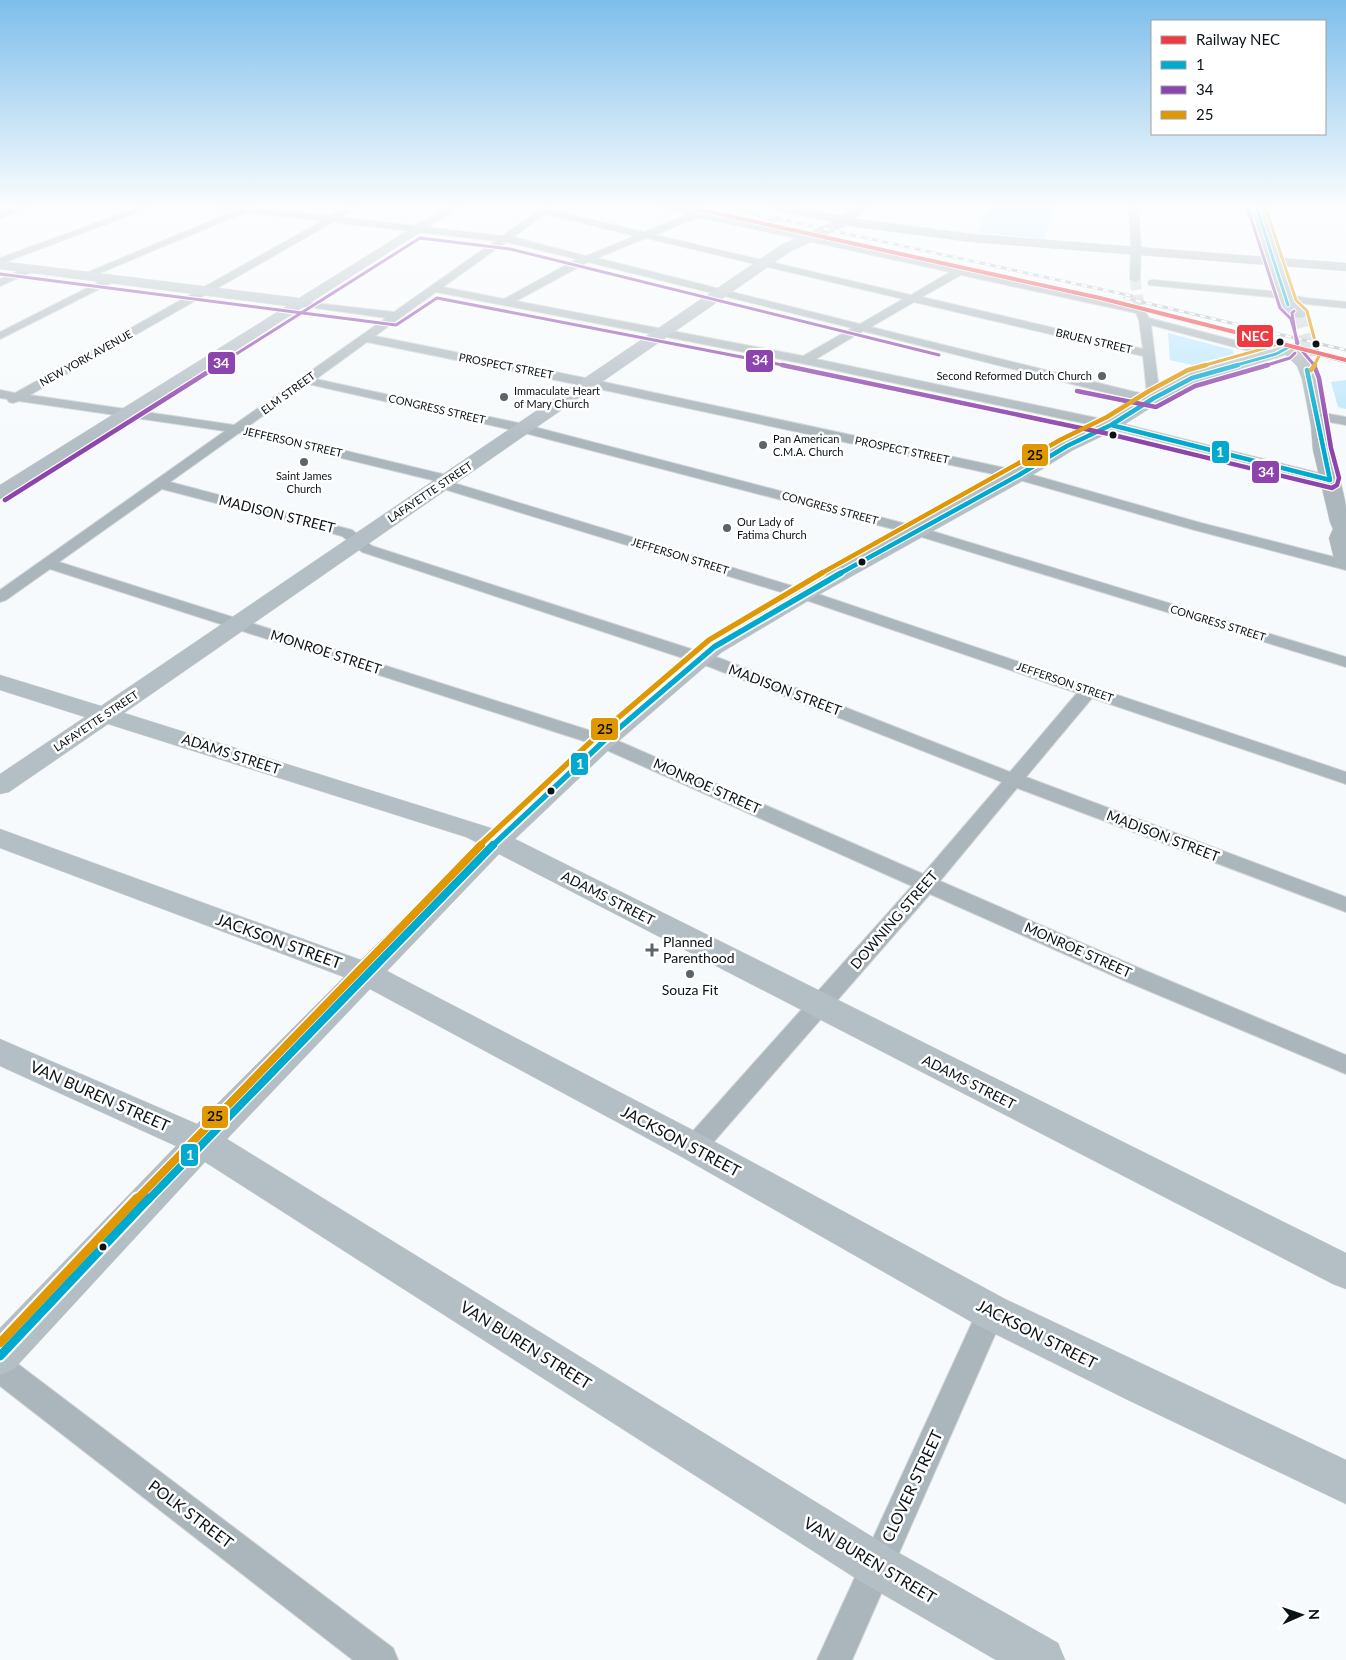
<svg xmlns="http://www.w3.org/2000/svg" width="1346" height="1660" viewBox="0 0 1346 1660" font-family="Lato,sans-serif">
<rect width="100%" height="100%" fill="#f7fafc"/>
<path fill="#bee8fc" d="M991,206H1057L1044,239L977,232Z
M1168,333L1233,350L1234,354L1192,365L1170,360Z
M1346,380V409L1338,407L1331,382Z"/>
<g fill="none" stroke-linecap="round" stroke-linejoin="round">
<path stroke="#d3d7da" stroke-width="11" stroke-dasharray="11 5" stroke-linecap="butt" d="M1135,279L1140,311"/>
<path stroke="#d3d7da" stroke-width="14" stroke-dasharray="14 7" stroke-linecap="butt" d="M1299,314L1310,357"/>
<g stroke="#d2d5d7" stroke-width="2">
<path id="street" d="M18,206H32L0,218V212Z
M142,206H155L0,264V258Z
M214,206H240L330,216L349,206H359L341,217L502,236L545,206H555L551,210L644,232L688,214L660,208L658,206H675L1140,308L1144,309L1149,318L1280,352L1282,354L1280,356L1276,358L1151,325L1160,398L1154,402L1135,400L863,331L816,359L1111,421L1335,477L1337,480L1335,483L1330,484L1111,429L805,364L436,292L375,336L590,379L1019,471L1201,523L1346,560V570L1191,529L1016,479L590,387L367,342L316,379L523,424L922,528L1346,657V667L912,534L521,432L308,384L247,427L442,474L457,484L809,591L1346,772V784L1092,698L1026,777L1346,897V912L1017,788L940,881L1139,968L1346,1055V1074L1123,980L930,894L703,1154L694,1157L685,1154L681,1147L685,1140L912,886L593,744L50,569L6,600L0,602V590L225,431L19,401L13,403L9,402L7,399L0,398V390L15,393L322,221L246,212L88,278L84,279L79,276L234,211L218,209ZM545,214L635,236L586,256L513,237ZM698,217L950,272L911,295L655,235ZM333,222L495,241L394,312L297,301L296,303L297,305L301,306L386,318L234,425L30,395ZM646,238L903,299L860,324L597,258ZM506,242L577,259L504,299L443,287ZM588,262L852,328L803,356L516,301ZM961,275L1136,313L1139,320L1143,349L922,297ZM914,302L1143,356L1147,394L1135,392L871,327ZM239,433L432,480L447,490L797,597L1077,693L1010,772L722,659L372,546L352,530L170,482ZM162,489L342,536L362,552L710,667L1002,782L923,874L607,736L59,562Z
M1129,206H1138L1141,246L1140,279L1135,282L1130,279L1131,246Z
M30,266L35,269L34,271L0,286V279Z
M111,276L115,277L116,279L115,281L0,339V332Z
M1153,280L1270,291L1306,298L1346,302V308L1306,304L1270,297L1149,285L1148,283L1149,281Z
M1318,412L1346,417V425L1313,419L1312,416L1313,413Z
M991,1299L1001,1303L1005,1312L852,1660H817L981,1303Z
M0,1354L10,1358L393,1648L398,1660H353L0,1386Z"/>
</g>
<g stroke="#d2d5d7" stroke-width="1">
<path id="secondary" d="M447,206H461L7,497L0,499V485L287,306L0,269V261L299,298Z
M856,206H869L850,224L791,251L124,713L494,829L595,736L706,642L795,589L1012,471L1061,442L1105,421L1148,394L1186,374L1280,347H1292L1294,350L1292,353L1198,382L1160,402L1117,429L1073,450L1026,479L811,599L722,652L613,746L515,839L1346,1253V1289L1333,1284L499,854L387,971L706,1137L1005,1299L1346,1460V1504L1128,1400L977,1325L682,1157L370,989L227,1139L892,1549L1058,1643L1065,1660H996L860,1581L205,1162L14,1369L0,1375V1328L176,1146L0,1066V1039L197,1124L344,977L0,848V829L361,960L478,843L466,837L108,724L9,792L0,794V774L85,717L0,690V675L101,706L781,245L840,218Z"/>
</g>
<g stroke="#d2d5d7" stroke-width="1">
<path id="primary" d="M768,206H792L857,219L972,234L1266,257L1253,213L1259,209L1265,213L1280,258L1346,263V271L1283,266L1295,303L1307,314L1304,317C1279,324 1274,282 1268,265L972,242L857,227L774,210Z
M1290,346C1326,355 1325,423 1332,452C1336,470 1344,489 1346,508C1346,528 1346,549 1346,569L1339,567L1335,563L1329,538L1333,529L1330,522L1313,450L1311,426L1302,379L1297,366L1282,351L1284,348Z"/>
</g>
<use href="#street" fill="#aab6bb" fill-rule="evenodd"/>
<use href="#secondary" fill="#b4bec5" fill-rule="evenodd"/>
<use href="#primary" fill="#abb7bc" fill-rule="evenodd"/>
<g stroke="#b6bec0" stroke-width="3">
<path id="rail" d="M676,206L1096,298L1346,362
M731,206L775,221
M770,217L1132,296
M1125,298L1346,350"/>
</g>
<use href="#rail" stroke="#fff" stroke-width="2" stroke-dasharray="5.5" stroke-linecap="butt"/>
<g stroke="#fff" stroke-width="5">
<path id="bus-1-far4" d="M1256,206L1288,305
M1233,366L1276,354L1289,347"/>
</g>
<g stroke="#fff" stroke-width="7">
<path id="bus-1-far3" d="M1307,370L1330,480
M1111,425L1330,480
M839,574L1019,475L1067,446L1111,425L1154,398L1192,378L1238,365"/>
</g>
<g stroke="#fff" stroke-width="9">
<path id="bus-1-far2" d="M492,846L604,741L714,647L841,573"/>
</g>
<g stroke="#fff" stroke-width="11">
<path id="bus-1-far1" d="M148,1200L493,845"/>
</g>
<g stroke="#fff" stroke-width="13">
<path id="bus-1" d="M0,1356L149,1198"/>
</g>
<g stroke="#fff" stroke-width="5">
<path id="bus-2-far1" d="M1248,209L1280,308L1291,319L1298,343
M0,274L396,325L437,298L788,366
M1294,311L1292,313L1297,345L1315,366
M217,366L420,238L510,249L939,355
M1264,366L1290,358L1295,353"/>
</g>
<g stroke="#fff" stroke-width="7">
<path id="bus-2" d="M782,365L1109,434L1332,488L1337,485L1339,478L1331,448L1319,378L1314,365
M1077,391L1156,407L1195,386L1268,365
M5,500L219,365"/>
</g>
<g stroke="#fff" stroke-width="5">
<path id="bus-3-far4" d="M1265,206L1296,300L1307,311L1319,356L1314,366
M1202,366L1273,346L1283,341"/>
</g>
<g stroke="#fff" stroke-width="7">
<path id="bus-3-far3" d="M1311,370L1315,365
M820,574L1062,439L1107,417L1149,391L1188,370L1206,365"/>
</g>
<g stroke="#fff" stroke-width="9">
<path id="bus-3-far2" d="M479,846L598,735L709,640L822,573"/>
</g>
<g stroke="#fff" stroke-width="11">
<path id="bus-3-far1" d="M136,1200L481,845"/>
</g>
<g stroke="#fff" stroke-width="13">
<path id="bus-3" d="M0,1343L137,1198"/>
</g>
<use href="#bus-1-far4" stroke="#00a9ce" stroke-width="3"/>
<use href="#bus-1-far3" stroke="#00a9ce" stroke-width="4.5"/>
<use href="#bus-1-far2" stroke="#00a9ce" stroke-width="5.5"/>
<use href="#bus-1-far1" stroke="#00a9ce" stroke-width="8"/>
<use href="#bus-1" stroke="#00a9ce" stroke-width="9"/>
<use href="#bus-2-far1" stroke="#8e44ad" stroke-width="3"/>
<use href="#bus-2" stroke="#8e44ad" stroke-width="4.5"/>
<use href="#bus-3-far4" stroke="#df9702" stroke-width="3"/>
<use href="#bus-3-far3" stroke="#df9702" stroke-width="4.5"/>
<use href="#bus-3-far2" stroke="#df9702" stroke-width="5.5"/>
<use href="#bus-3-far1" stroke="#df9702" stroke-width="8"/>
<use href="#bus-3" stroke="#df9702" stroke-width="9"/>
<g stroke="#fff" stroke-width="5.5">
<path id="rail-1" d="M688,207L1100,298L1346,360"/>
</g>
<use href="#rail-1" stroke="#ee3a41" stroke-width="4"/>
</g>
<linearGradient id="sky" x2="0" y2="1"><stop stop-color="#7dbeeb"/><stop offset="0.47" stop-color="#fbfdfe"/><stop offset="1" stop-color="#fbfdfe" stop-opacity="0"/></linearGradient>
<rect width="1346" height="438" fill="url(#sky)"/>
<g fill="#0a1317" stroke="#fff" stroke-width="2">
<circle cx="1280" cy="342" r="4.5"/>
<circle cx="1316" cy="344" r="4.5"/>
<circle cx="1113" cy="435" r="4.5"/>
<circle cx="862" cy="562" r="4.5"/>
<circle cx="551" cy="791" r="4.5"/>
<circle cx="103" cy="1247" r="4.5"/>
</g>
<g fill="#5d6467" stroke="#fff" stroke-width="2">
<circle cx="1102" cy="376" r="5"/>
<circle cx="504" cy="397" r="5"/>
<circle cx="763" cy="445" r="5"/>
<circle cx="304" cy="462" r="5"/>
<circle cx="727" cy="528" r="5"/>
<path d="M649.5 942.5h5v5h5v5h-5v5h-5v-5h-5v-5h5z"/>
<circle cx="690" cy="974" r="5"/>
</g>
<g text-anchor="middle" stroke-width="5" stroke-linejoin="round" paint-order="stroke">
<g font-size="11" fill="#0a1317" stroke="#fff">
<text transform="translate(1094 341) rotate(13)" y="4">BRUEN STREET</text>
<text transform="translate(86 358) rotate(-29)" y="4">NEW YORK AVENUE</text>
<text transform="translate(506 366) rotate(11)" y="4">PROSPECT STREET</text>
<text transform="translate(288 393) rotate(-36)" y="4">ELM STREET</text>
<text transform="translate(437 409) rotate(13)" y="4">CONGRESS STREET</text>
<text transform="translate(293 442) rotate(13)" y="4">JEFFERSON STREET</text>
<text transform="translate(902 450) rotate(12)" y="4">PROSPECT STREET</text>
<text transform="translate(430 492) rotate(-34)" y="4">LAFAYETTE STREET</text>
<text transform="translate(830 508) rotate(15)" y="4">CONGRESS STREET</text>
<text transform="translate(680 556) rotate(17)" y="4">JEFFERSON STREET</text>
<text transform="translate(1218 623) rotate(17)" y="4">CONGRESS STREET</text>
<text transform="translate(1065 682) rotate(19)" y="4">JEFFERSON STREET</text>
<text transform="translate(96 721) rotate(-34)" y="4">LAFAYETTE STREET</text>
</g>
<g font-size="11" fill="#0a1317" stroke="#fff" text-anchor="start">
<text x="1092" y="380" text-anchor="end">Second Reformed Dutch Church</text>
<text x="514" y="395">Immaculate Heart<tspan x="514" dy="13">of Mary Church</tspan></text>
<text x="773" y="443">Pan American<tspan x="773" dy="13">C.M.A. Church</tspan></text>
<text x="304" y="480" text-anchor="middle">Saint James<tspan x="304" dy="13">Church</tspan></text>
<text x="737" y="526">Our Lady of<tspan x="737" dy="13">Fatima Church</tspan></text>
</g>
<g font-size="14" fill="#0a1317" stroke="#fff">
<text transform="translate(277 514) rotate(14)" y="5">MADISON STREET</text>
<text transform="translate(326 652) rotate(18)" y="5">MONROE STREET</text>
<text transform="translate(785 690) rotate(21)" y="5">MADISON STREET</text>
<text transform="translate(231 754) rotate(18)" y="5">ADAMS STREET</text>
<text transform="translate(707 786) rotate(24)" y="5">MONROE STREET</text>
<text transform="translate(1163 836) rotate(21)" y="5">MADISON STREET</text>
<text transform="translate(608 898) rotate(27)" y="5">ADAMS STREET</text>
<text transform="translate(894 920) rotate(-49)" y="5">DOWNING STREET</text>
<text transform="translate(1078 950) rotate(24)" y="5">MONROE STREET</text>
<text transform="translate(969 1082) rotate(27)" y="5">ADAMS STREET</text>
</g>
<g font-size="14" fill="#0a1317" stroke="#fff" text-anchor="start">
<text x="663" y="947">Planned<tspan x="663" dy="16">Parenthood</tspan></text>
<text x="690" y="995" text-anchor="middle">Souza Fit</text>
</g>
<g font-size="16" fill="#0a1317" stroke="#fff">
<text transform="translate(279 941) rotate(20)" y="6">JACKSON STREET</text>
<text transform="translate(100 1096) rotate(24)" y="6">VAN BUREN STREET</text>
<text transform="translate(681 1141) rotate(28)" y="6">JACKSON STREET</text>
<text transform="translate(1037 1334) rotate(27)" y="6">JACKSON STREET</text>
<text transform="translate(526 1345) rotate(32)" y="6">VAN BUREN STREET</text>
<text transform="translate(912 1486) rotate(-65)" y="6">CLOVER STREET</text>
<text transform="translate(191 1514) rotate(37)" y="6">POLK STREET</text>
<text transform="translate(870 1560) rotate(31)" y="6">VAN BUREN STREET</text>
</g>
</g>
<g stroke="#fff" stroke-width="2">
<rect x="1236" y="324" width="38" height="24" rx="5" fill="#ee3a41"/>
<rect x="745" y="349" width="29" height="24" rx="5" fill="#8e44ad"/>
<rect x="207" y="351" width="29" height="24" rx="5" fill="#8e44ad"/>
<rect x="1211" y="440" width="19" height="24" rx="5" fill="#00a9ce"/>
<rect x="1021" y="443" width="28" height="24" rx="5" fill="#df9702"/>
<rect x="1251" y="460" width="29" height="24" rx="5" fill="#8e44ad"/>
<rect x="590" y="717" width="29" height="24" rx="5" fill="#df9702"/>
<rect x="570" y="752" width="19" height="24" rx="5" fill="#00a9ce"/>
<rect x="201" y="1105" width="28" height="24" rx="5" fill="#df9702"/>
<rect x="180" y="1143" width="19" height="24" rx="5" fill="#00a9ce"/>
</g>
<g font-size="14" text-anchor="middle" font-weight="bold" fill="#fff">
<text x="1255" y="341">NEC</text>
<text x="760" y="365">34</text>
<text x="221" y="368">34</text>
<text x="1220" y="457">1</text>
<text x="1266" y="477">34</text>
<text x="580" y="769">1</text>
<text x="190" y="1160">1</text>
</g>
<g font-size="14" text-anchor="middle" font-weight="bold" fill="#111">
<text x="1035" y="460">25</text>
<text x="605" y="734">25</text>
<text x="215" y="1121">25</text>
</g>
<rect x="1151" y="20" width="175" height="115" fill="#ffffff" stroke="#9da1a2"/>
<rect x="1161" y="36" width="25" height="8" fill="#ee3a41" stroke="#9da1a2"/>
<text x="1196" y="45" font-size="15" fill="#0a1317">Railway NEC</text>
<rect x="1161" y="61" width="25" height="8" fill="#00a9ce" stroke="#9da1a2"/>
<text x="1196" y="70" font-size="15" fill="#0a1317">1</text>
<rect x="1161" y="86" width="25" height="8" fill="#8e44ad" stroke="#9da1a2"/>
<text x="1196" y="95" font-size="15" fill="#0a1317">34</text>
<rect x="1161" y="111" width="25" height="8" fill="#df9702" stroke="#9da1a2"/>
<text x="1196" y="120" font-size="15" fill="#0a1317">25</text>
<g transform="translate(1301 1615) rotate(88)" stroke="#ffffff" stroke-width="4" paint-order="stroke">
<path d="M0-4L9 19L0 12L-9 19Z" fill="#0a1317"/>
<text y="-8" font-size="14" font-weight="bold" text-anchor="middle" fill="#0a1317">N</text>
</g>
</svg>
